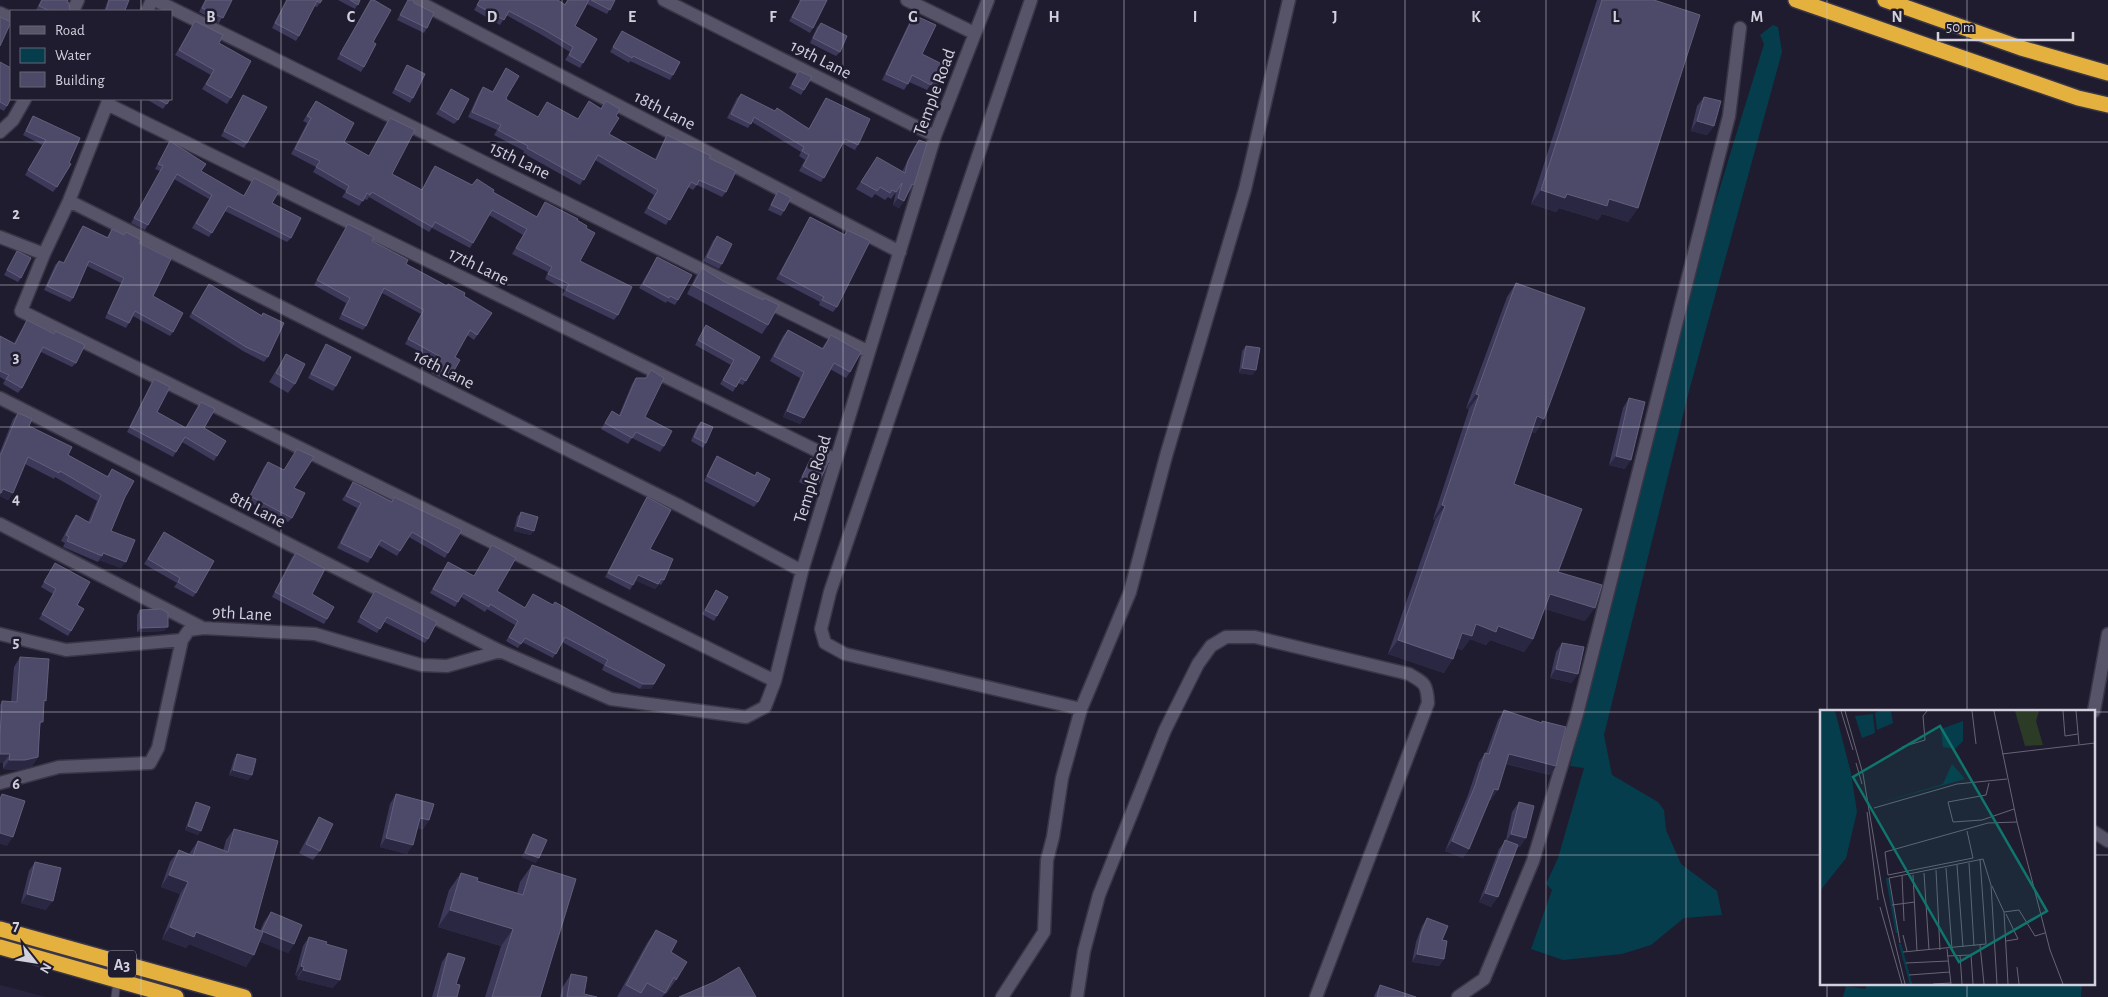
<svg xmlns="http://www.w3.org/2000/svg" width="2108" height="997" viewBox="0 0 2108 997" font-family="'Alegreya Sans',sans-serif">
<rect width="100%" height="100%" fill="#201c2f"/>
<path fill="#29243e" d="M0,985L46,997H0Z"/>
<path fill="#053d4c" d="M1773,25L1778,27L1782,52L1689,391L1604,735L1612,775L1658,802L1664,810L1666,830L1681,864L1717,891L1722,915L1684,918L1651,945L1622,954L1563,960L1531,949L1552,890L1546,884L1558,858L1584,768L1570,766L1700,252L1764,44L1760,35Z
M1868,983H2074L2082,986L2081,997H1843L1846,986L1865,989Z"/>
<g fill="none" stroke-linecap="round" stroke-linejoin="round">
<g stroke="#3a3647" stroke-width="9">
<path id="lane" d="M115,997L117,981L123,964"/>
</g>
<g stroke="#3a3647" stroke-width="15">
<path id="street" d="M155,0L869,352
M415,0L900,252
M664,0L935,136
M907,0L974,33
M1031,0L830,592L821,629L825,643L845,654L1081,709
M73,11L78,0
M147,11L152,0
M0,13L11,18
M109,99L69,201L44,254L21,311L775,681
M107,104L836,460
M0,132L13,120L25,99
M69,201L680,506L802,571
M0,237L44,254
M0,398L500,651L611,699L746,717L765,707L775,681L802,571L935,136L988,0
M0,524L203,628L315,634L421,665L447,666L500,651
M0,634L66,650L182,640
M2094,711L2108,634
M0,783L59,767L150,763L158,748L182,640L189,630L203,628
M2094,832L2108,841
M1002,997L1044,932L1047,860L1053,837L1062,778L1081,709L1130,592L1166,456L1245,189L1289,0
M1077,997L1084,951L1099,895L1165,730L1198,664L1211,646L1226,637H1255L1409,674C1425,683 1427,684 1428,703L1316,997
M1458,997L1484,979L1533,861L1577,714L1729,116L1740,28"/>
</g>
<g stroke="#3a3647" stroke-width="18">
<path id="highway" d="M1796,0L2078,98L2108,105
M1885,0L2021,48L2108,73
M0,929L244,997
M0,947L176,997"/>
</g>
<use href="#lane" stroke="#57546a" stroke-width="7"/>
<use href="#street" stroke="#57546a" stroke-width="12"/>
<use href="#highway" stroke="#e4b13e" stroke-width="15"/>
</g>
<path fill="#3c395a" d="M41,0H68L67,2L70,11H38L36,10Z
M108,0H129L125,11H104Z
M205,0H232L219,23L199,12Z
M286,0H322L317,7L314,6L299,36L296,41L272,28Z
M338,0H360L355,9Z
M370,0L373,42L364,67L361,72L337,59Z
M408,0H413L427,28L424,33L397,20Z
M480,0H558L565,4L567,0H615L607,14L587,4L575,26L583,63L580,68L565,60L570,52L542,35L506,15L500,25L474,10Z
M798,0H827L813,28L810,33L789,21L800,1Z
M1597,0H1654L1638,208L1628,222L1602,214L1598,220L1559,208L1556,212L1531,204Z
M914,15L922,54L941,81L937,87L931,84L927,90L909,82L904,90L882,80L910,21Z
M195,21L219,43L231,98L227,104L202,89L211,75L175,55Z
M821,23L840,52L836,56L810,43L817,27Z
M622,31L673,75L670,80L630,61L629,63L610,52Z
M0,62L7,106L4,111L0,109Z
M407,65L413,98L410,103L392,93Z
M506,68V98L507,100L538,117L547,102L578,119L589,101L601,108L606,101L616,116L609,134L655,159L664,140L667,135L709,158L726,192L722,197L697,185L693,190L688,187L666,225L644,213L654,195L595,160L580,185L523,153L524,151L494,135L497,130L468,117L479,93L483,87L492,92Z
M799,71L804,90L801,95L789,88Z
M451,89L458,120L454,124L436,114Z
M741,94L809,128L826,98L858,145L855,150L843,144L821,182L799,171L805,160L799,156L801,152L752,122L748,128L727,118L737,98Z
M243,95L247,143L244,148L221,136Z
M1704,97L1714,126L1707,135L1691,131L1697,106Z
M146,99H170L163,109Z
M316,101L344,142L369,156L386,123L390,118L392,174L422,190L431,171L435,166L472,185L493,192L536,217L545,202L577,220L586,228L580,261L618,315L614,320L562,295L565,290L545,279L548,272L512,254L523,235L489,215L470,248L432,228L429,232L369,197L367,200L364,199L359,206L342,197L346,191L313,172L316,167L291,154L307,123L303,121Z
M33,116L80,138L57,187L53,192L25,175L42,145L23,135L30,121Z
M919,140L914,185L909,192L904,201L899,208L893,205L896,192L891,199L888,197L885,200L875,194L872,198L856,189L877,157L902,172L914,147Z
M170,141L201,171L243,196L254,178L272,203L291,238L287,242L225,211L209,237L192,228L209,199L174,179L145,230L131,223L160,171L155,169Z
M778,191L784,211L781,216L768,210L775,196Z
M810,217L844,235L847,230L837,307L833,312L819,305L820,302L776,279Z
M348,224L406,264L464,296L492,313L474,340L467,335L455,357L451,376L447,381L431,373L438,361L405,344L421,314L382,293L366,326L363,330L339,319L346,303L314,285Z
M83,226L107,237L112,229L139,243L153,296L173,332L170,336L133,316L126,328L105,318L121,283L87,266L73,298L70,302L44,290L55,265L59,261L63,263L80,230Z
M717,236L722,264L719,269L703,261L713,241Z
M17,251L21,278L18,282L4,275Z
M657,257L678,300L675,305L667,301L666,303L639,288Z
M702,268L768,325L762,334L687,294L696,276Z
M1516,283L1544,419L1535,433L1532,432L1514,484L1558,572L1585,621L1545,609L1533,639L1524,652L1490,640L1486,645L1470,639L1462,650L1457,648L1444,673L1388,654L1435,520L1433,519L1469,409L1466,408L1507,297Z
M209,284L261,315L263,313L268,357L264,362L243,351L189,317Z
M27,320L53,333L55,331L76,363L72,367L41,352L22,388L18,393L3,384L5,380L0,377V336L14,343Z
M706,325L760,357L743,385L738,383L733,392L720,384L731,365L695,345Z
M788,330L822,348L831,335L850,372L846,378L830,369L800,424L783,417L800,378L770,361L783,336Z
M326,344L336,386L333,391L308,378L323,349Z
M1246,346L1253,375L1239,373L1242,351Z
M286,354L295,384L288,393L269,382L280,364Z
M636,378L645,417L664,446L660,452L632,438L628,444L601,429L612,411L619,415L632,384Z
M154,379L157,412L185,428L201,402L204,428L217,456L214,461L182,442L173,457L127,432L151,384Z
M1629,398L1625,469L1609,465L1623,408Z
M18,413L29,426L68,455L107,476L112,469L125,497L111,531L121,568L99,560L98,562L63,547L65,543L61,541L71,522L76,515L88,522L97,501L55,477L54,479L25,464L13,493L8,500L0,496V452L13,419Z
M701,422L706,443L703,448L691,441L697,426Z
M817,454L818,485L815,490L799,482L808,463L811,458L814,459Z
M717,456L755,475L757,472L758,502L754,507L704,481L714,461Z
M268,462L294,488L292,518L288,522L247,501L264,467Z
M353,482L391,501L394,497L448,553L445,558L409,537L397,556L378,545L368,563L337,548L357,508L342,500Z
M647,497L650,549L664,580L661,585L659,584L655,589L635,580L630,590L605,577L644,502Z
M521,512L531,535L514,531L517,517Z
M164,532L196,593L193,597L174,587L177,583L144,564Z
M492,545L497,591L525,607L533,594L553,605L555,602L654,684L651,689H640L602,670L604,665L562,642L553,658L522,642L518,648L506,641L515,625L487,609L485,612L461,597L455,607L430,593L448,562L474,576Z
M296,553L312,594L327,619L324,624L272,597L292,557Z
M55,563L77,605L71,631L68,636L39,619L53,594L41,587Z
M716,590L717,616L714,621L702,614Z
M375,591L428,639L425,643L384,622L377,633L357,622Z
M140,610L164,631L137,632V615Z
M1562,643L1572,683L1550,678L1556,652Z
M20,657L44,703L40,727L38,757L32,766L19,770L3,769V763H0V705L2,701L11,702L14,667Z
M1504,710L1541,723L1542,721L1550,775L1506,764L1491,800L1490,799L1469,849L1463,858L1445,851L1468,795L1479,762L1485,753H1486L1498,720Z
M237,754L252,775L248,780L229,775L234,759Z
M396,794L429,820L423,829L418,828L407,854L380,847L390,804Z
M196,802L198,835L185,830L193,807Z
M1519,802L1520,847L1517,846L1491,907L1479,902L1499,849L1506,840L1512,812Z
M319,817L320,851L313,860L299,853L313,827Z
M234,829L254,928L260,931L264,922L271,912L294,944L288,953L259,941L246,967L189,944L186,948L162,939L180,894L161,887L170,862L179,850L189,854L198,841L223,851L226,840Z
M533,834L536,863L522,857L530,838Z
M35,862L46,910L21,903L29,871Z
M532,865L540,997H485L501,946L438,927L449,890L461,873L477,881L517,893L520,882Z
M1427,918L1442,940L1444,959L1439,966L1412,962L1416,942L1422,926Z
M656,930L671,952L676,980L666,994V993L662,997H617L647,943Z
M309,937L326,944L333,988L297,979L298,976L295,975L303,946Z
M448,953L456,984L457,997H432L442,962Z
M571,974L584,994L597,997H560L562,988Z
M1380,985L1416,997H1374L1375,994Z"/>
<path fill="#2a2743" d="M1697,121L1714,126L1707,135L1691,131Z
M1541,190L1609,199L1638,208L1628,222L1602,214L1598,220L1559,208L1556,212L1531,204Z
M898,198L904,201L899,208L893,205Z
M1242,368L1256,370L1253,375L1239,373Z
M1476,394L1479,395L1469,409L1466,408Z
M787,411L804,418L800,424L783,417Z
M1537,416L1544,419L1535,433L1527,430Z
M1616,456L1631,460L1625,469L1609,465Z
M3,489L13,493L8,500L0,496V493Z
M1442,505L1445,506L1435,520L1433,519Z
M517,526L534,531L531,535L514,531Z
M103,553L126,562L121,568L99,560Z
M638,575L658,584L655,589L634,580Z
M1550,594L1595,608L1585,621L1541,608Z
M1476,624L1498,626L1533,639L1524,652L1490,640L1486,645L1470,639L1462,650L1453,647L1462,633Z
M168,627L164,631L137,632L141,628Z
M1398,640L1453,659L1444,673L1388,654Z
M1556,669L1578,674L1572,683L1550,678Z
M643,684H654L651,689H640Z
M0,754H10L3,763H0Z
M1509,754L1556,766L1550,775L1503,763Z
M38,757L32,766L19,770L3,769L9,760Z
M233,770L252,775L248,780L229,775Z
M1494,789L1498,790L1491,800L1487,798Z
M420,818L429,820L423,829L414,827Z
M188,826L201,831L198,835L185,830Z
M0,833L13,837L7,846L0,844Z
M1511,834L1526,838L1520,847L1505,843Z
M386,838L413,845L407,854L380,847Z
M1452,841L1469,849L1463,858L1445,851Z
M525,853L539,858L536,863L522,857Z
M169,875L188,882L180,894L161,887Z
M1485,893L1498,897L1491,907L1479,902Z
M27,894L53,901L46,910L21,903Z
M450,910L513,929L501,946L438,927Z
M170,927L196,932L254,955L246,967L189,944L186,948L162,939Z
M262,931L294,944L288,953L255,940Z
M1417,954L1444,959L1439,966L1412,962Z
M301,966L304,967L298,976L295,975Z
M303,970L340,980L333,988L297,979Z"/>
<path fill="#4c4a68" stroke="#615f7a" d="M42,0H68L67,2L69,3L70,11H50L39,6Z
M109,0H129L125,10H124L123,11H106Z
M206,0H232L223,18L202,8Z
M287,0H322L320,3L317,1L299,36L275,23Z
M350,0H360L358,5Z
M371,0H374L391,10L373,42L376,44L364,67L340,54Z
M408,0H413L414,3L434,13L427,28L400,15Z
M480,0H558L565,5L568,0H589L575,26L597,39L583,63L569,55L573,47L545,30L509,11L504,20L477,5Z
M591,0H615L610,10Z
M801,0H827L813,28L792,17Z
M1602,0H1654L1700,15L1638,208L1609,199L1607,206L1567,194L1565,198L1541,190Z
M914,15L936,25L922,54L948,67L941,81L934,78L931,85L912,75L908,84L886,74Z
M0,17L11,22L0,46Z
M195,21L223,35L219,43L251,61L231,98L206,84L214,70L179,50Z
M821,23L847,36L840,52L813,38Z
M622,31L680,62L673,75L633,56L632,58L613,47Z
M0,62L11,68V98L7,106L0,102Z
M407,65L425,74L413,98L395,89Z
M506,68L519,76L506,98L507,100L538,117L547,102L578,119L589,101L601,109L606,101L620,109L616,116L619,118L609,134L656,160L667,135L711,156L709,158L736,171L726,192L699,180L697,185L691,182L670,220L648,208L658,190L598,155L584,180L527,148L528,146L498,130L501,125L472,112L483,87L493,92Z
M799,71L812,77L804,90L792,84Z
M451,89L469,99L458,120L440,109Z
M741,94L775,111L777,108L809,129L826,98L870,119L858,145L845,139L824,178L803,166L809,155L802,151L804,147L754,117L751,124L731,114Z
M243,95L267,107L247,143L224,131Z
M1704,97L1721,101L1714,126L1697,121Z
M157,99H170L167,104Z
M316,101L354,123L344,142L369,156L390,118L415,130L392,174L422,190L435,166L472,185L477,179L494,190L493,192L537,217L545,202L578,219L577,220L587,226L586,228L595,233L580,261L632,287L618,315L566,290L569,284L548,274L552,267L516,248L527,229L492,210L473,243L435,222L432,227L372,192L370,195L367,193L363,201L346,192L349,186L316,167L320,161L295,149L311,118L307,116Z
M33,116L80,138L69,163L71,164L57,187L28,170L46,140L26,131Z
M919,140L927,143L914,185L912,184L904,201L898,198L902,183L896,192L892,190L890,193L880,187L877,191L861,182L877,157L905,173L908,161Z
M170,141L206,164L201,171L244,196L254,178L279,191L272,203L301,218L291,238L228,206L212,233L196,223L212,195L177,174L148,225L134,218L163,166L158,164Z
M778,191L791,198L784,211L771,205Z
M810,217L845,235L847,230L870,241L837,307L822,300L824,297L780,274Z
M348,224L374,237L372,241L408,260L406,264L447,286L448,284L465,293L464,296L492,313L477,335L470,330L455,357L460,360L451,376L434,368L441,357L408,339L424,310L384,288L366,326L342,314L350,298L317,280Z
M83,226L108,238L112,229L124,235L126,232L141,240L139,243L171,259L153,296L183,313L173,332L135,311L129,323L108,313L124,278L89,261L73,298L47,286L59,261L64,263Z
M717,236L732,244L722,264L707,257Z
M17,251L31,258L21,278L7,270Z
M657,257L692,275L678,300L670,296L669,298L643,284Z
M702,268L723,281L763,300L764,298L779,305L768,325L693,285Z
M1516,283L1585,308L1544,419L1537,416L1514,484L1582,509L1558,572L1602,585L1595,608L1550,594L1533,639L1498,626L1496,632L1476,624L1472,636L1462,633L1453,659L1398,640L1445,506L1442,505L1479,395L1476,394Z
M209,284L262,316L263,313L284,323L268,357L246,347L192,313Z
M27,320L54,334L55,331L85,345L76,363L43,347L22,388L6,379L9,375L0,371V336L15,344Z
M706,325L760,357L746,381L741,378L736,387L723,380L734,360L698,340Z
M788,330L823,349L831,335L861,352L850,372L834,363L804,418L787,411L804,372L774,356Z
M326,344L351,357L336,386L311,374Z
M1246,346L1260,348L1256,370L1242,368Z
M286,354L305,364L295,384L276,373Z
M651,370L664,378L645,417L672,431L664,446L636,432L632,438L605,423L612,411L620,416L636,378H646Z
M154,379L170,387L157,412L186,428L201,402L215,409L204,428L226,441L217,456L185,437L176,452L130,427Z
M1629,398L1645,402L1631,460L1616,456Z
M18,413L32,419L29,426L72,447L68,455L108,477L112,469L134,481L125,497L111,531L135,540L126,562L103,553L102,556L67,541L69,537L66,535L76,515L90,523L101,495L60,471L59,473L28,457L13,493L3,489L1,493H0V454H1Z
M701,422L713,427L706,443L694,437Z
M297,449L314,457L294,488L305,493L292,518L250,496L268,462L284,470Z
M817,454L829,460L818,485L802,477L811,458L814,460Z
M717,456L755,476L757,472L770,479L758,502L707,476Z
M353,482L392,502L394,497L462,530L448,553L412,532L400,551L381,540L371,558L341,543L361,503L346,496Z
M647,497L671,510L650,549L673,559L664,580L661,579L658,584L638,575L633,585L608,573Z
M521,512L538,517L534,531L517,526Z
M164,532L214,561L196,593L178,582L180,578L148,559Z
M492,545L516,558L497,591L525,608L533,594L553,605L555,602L665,665L654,684H643L605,665L608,660L565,637L556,654L525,638L521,644L509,637L518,621L490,604L489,607L463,593L458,602L433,589L448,562L474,576Z
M296,553L325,569L312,594L334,607L327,619L275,592Z
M55,563L90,582L77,605L84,609L71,631L42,614L56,589L44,582Z
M716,590L728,597L717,616L705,610Z
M375,591L437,622L428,639L387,617L380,629L360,617Z
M161,609L168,613V627L141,628L140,610Z
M1562,643L1584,647L1578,674L1556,669Z
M20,657L49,659L46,701L44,700L43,722H40L38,757L25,760H9L10,754H0V736L2,701L17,702Z
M1504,710L1542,723V721L1566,727L1556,766L1509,754L1498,790L1494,789L1469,849L1452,841L1475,786L1485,753L1489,754Z
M237,754L256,759L252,775L233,770Z
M2,794L25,801L13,837L0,833V799Z
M396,794L434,804L429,820L420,818L413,845L386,838Z
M196,802L210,807L201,831L188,826Z
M1519,802L1534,806L1526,838L1511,834Z
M319,817L333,824L320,851L306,844Z
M234,829L278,841L254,928L263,932L254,955L196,932L194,937L170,927L188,882L169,875L179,850L193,856L198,841L228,852Z
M533,834L547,840L539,858L525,853Z
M1505,840L1518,845L1498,897L1485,893Z
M35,862L61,868L53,901L27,894Z
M532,865L576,879L540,997H492L513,929L450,910L461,873L478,878L477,881L523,895Z
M271,912L302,925L294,944L262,931Z
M1427,918L1448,926L1442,940L1447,941L1444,959L1417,954L1421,934Z
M656,930L677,941L671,952L687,962L676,980L674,977L665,993L647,983L641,993L626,985Z
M309,937L327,942L326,944L347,950L340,980L303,970L304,967L301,966Z
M448,953L465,958L456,984L460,985L457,997H437Z
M739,967L756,997H679L714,982Z
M571,974L587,977L584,994L597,997H567Z
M1380,985L1416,997H1377Z"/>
<path fill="none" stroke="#d1d0dd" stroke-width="1" stroke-opacity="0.55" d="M141,0V11M281,0V997M422,0V997M562,0V997M703,0V997M843,0V997M984,0V997M1124,0V997M1265,0V997M1405,0V997M1546,0V997M1686,0V997M1827,0V711M1967,0V711M141,99V997M0,142H2108M0,285H2108M0,427H2108M0,570H2108M0,712H1822M2094,712H2108M0,855H1822M2094,855H2108M1827,983V997M1967,983V997"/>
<g text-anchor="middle" stroke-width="5" stroke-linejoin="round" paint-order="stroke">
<rect fill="#201c2f" stroke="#9c9aa9" stroke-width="1" x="108" y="950.5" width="28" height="27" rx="4"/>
<g font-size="16" font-weight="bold" fill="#d1d0dd">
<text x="122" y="970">A3</text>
</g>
<g font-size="18" fill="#d1d0dd" stroke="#201c2f">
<text transform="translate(821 59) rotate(27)" y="6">19th Lane</text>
<text transform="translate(934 92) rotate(-70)" y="6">Temple Road</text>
<text transform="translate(665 110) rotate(27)" y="6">18th Lane</text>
<text transform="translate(520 160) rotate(26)" y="6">15th Lane</text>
<text transform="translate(479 266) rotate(26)" y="6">17th Lane</text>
<text transform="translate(444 369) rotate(27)" y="6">16th Lane</text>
<text transform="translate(812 479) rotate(-73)" y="6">Temple Road</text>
<text transform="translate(258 509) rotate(27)" y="6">8th Lane</text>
<text transform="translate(242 613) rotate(3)" y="6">9th Lane</text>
</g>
</g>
<g transform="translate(1820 710)">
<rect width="275" height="275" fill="#201c2f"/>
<path d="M195,1H219L216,11L223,35L205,36Z" fill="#2c3b25"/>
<path d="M0,1H15L31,63L37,102L26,148L0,181ZM59,1H71L73,13L57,20L55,3ZM53,4L55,23L42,28L35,6ZM143,11V31L135,39L123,37L121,19ZM132,54L145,69L52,95L123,74Z" fill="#053d4c"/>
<path fill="none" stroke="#053d4c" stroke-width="2.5" d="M67,168L77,223M80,234L91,274"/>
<path fill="none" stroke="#676475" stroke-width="1" d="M21,1L33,40M25,1L43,64L63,184L85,274M152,1L156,34M174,1L197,112L230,240L243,274M243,1L245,26L258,24M256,1L259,34M82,37L105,30L103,6L107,1M182,44L275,33M36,53L42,74M169,73L166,85L128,92L133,112L162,110L194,99M54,98L137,74L187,69M47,102L58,190M147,121L153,148L68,165L65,142L168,113L197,112M149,153L154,236M137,155L143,237M126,158L132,239M116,160L120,240M104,163L109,240M93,165L97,241M82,166L84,211M172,176L184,202L188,274M72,195L95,192M60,197L82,274M184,202L199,200L215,226L225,223M83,225L87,241M186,231L198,229L186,204M80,233L69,168L163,149L171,175L177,274M160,235L164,274M127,239L131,274M83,242L166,234L160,149M140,245L142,274M127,246L151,245L153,274M86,253L128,251M197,257L199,274M89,265L130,262M113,274L131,273"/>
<path fill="#0f766e" fill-opacity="0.15" stroke="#0f766e" stroke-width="2.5" d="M120,16L227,201L139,252L33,67Z"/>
<rect width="275" height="275" fill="none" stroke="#d1d0dd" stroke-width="2.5"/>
</g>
<g font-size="16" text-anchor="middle" font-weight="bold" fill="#d1d0dd" stroke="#201c2f" stroke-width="5" stroke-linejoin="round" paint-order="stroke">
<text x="211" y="22">B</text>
<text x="351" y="22">C</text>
<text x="492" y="22">D</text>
<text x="632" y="22">E</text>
<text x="773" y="22">F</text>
<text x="913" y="22">G</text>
<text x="1054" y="22">H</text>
<text x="1195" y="22">I</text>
<text x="1335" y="22">J</text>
<text x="1476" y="22">K</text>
<text x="1616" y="22">L</text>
<text x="1757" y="22">M</text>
<text x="1897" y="22">N</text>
<text x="16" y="219">2</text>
<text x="16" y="362">3</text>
<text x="16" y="504">4</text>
<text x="16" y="647">5</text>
<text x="16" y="789">6</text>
<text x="16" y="931">7</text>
</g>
<rect x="10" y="10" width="162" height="90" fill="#201c2f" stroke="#676475"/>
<rect x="20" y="26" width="25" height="8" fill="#57546a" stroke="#676475"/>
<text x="55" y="35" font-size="15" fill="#d1d0dd">Road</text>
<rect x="20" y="48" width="25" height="15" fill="#053d4c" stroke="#676475"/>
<text x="55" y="60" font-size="15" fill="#d1d0dd">Water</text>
<rect x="20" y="72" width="25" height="15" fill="#4c4a68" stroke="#676475"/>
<text x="55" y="85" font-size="15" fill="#d1d0dd">Building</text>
<g transform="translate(35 962) rotate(120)" stroke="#201c2f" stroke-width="4" paint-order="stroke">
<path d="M0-4L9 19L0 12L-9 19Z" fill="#d1d0dd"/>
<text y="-8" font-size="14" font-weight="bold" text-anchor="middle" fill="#d1d0dd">N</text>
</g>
<path d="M1938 32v8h135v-8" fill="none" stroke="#d1d0dd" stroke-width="2.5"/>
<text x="1946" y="32" font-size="15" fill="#d1d0dd" stroke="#201c2f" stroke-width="4" paint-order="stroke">50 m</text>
</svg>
